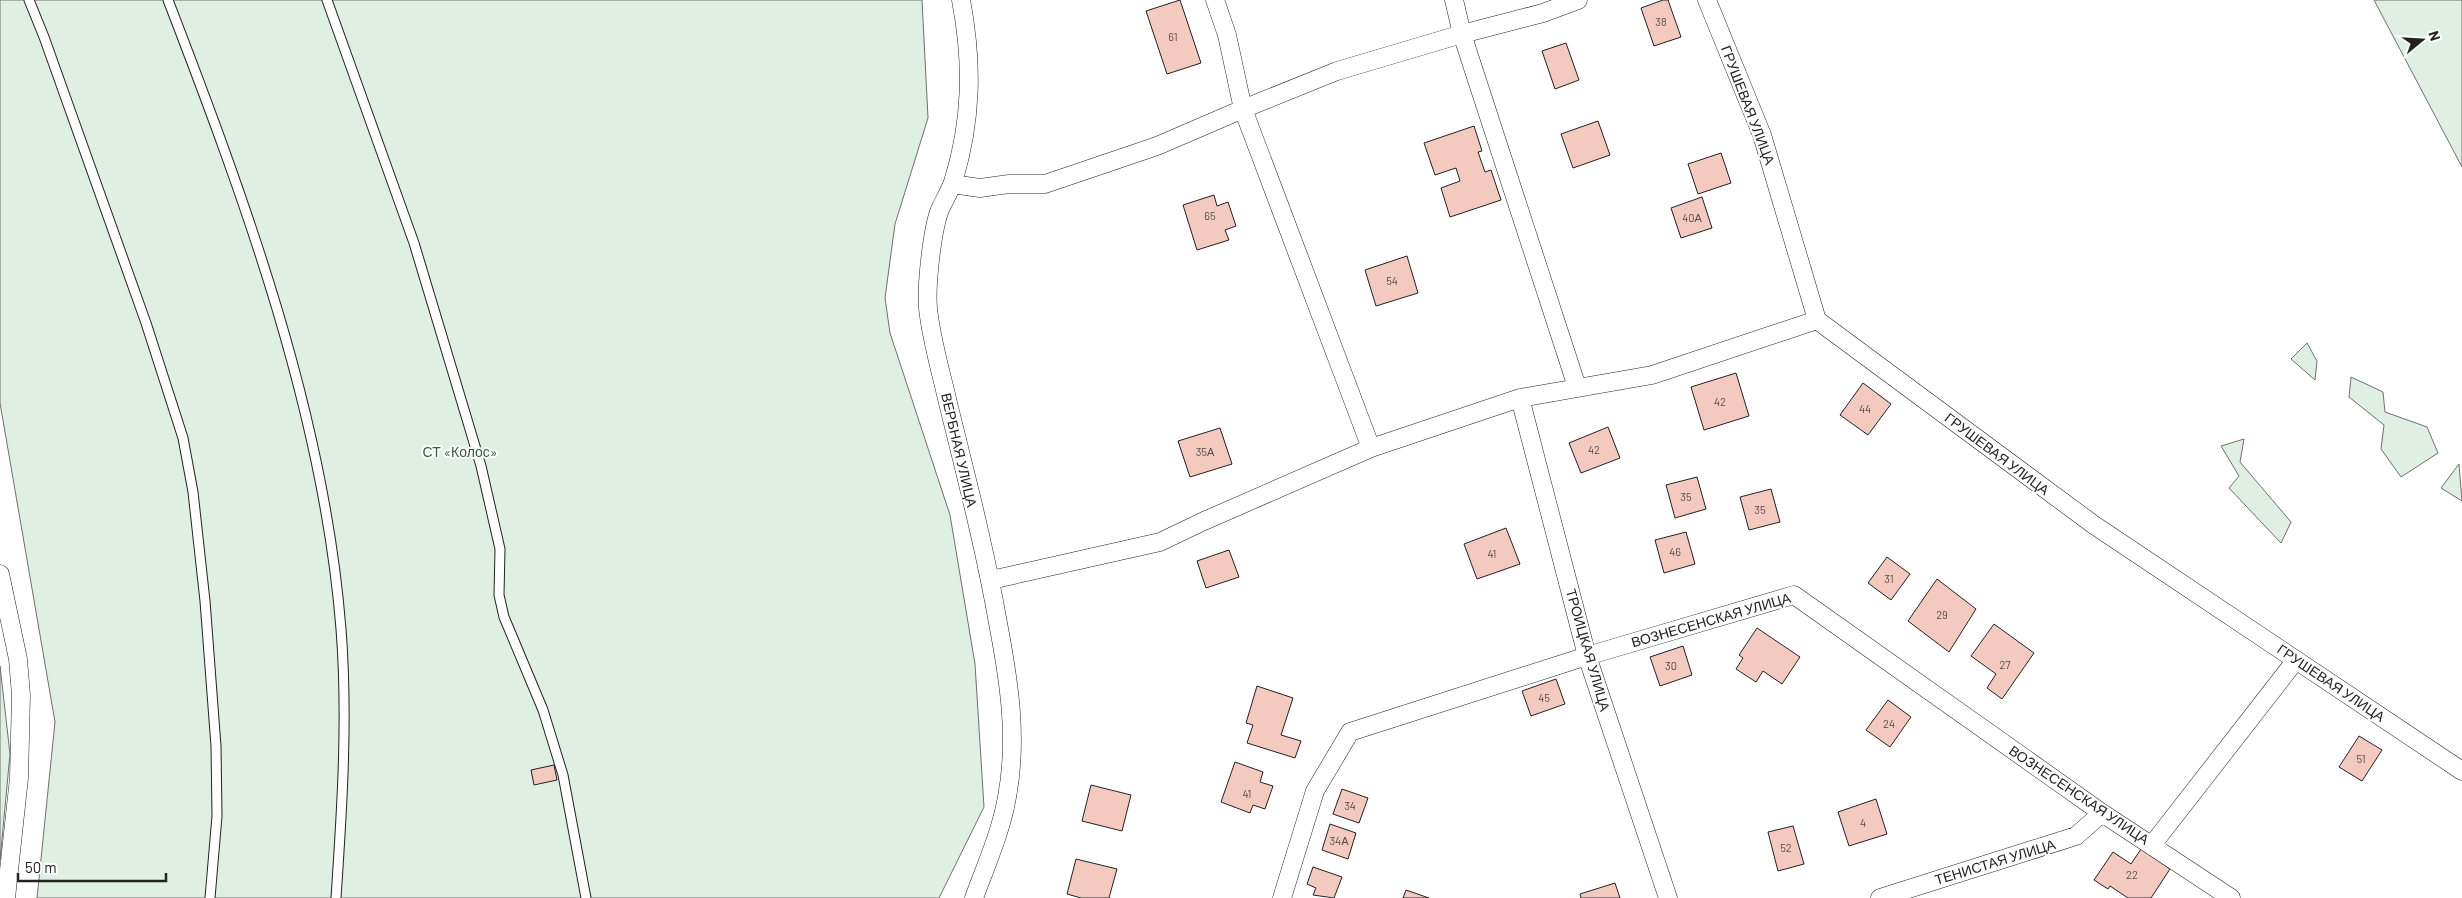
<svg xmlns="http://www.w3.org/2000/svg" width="2462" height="898" viewBox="0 0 2462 898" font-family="Barlow,sans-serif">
<rect width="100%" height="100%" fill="#fff"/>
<path fill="#e0efe3" stroke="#6f6f6f" d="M0,0H922L928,118L895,224L885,298L890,333L950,515L975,664L984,807L939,898H37L55,722L0,403Z
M2374,0H2462V167Z
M2307,343L2317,361L2315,380L2291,359Z
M2351,377L2383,392L2385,412L2427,427L2438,453L2401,477L2381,449L2384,425L2349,397Z
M2244,439L2240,462L2291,522L2281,543L2229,488L2239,476L2221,446Z
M2459,464L2462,501L2441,488Z
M0,666L10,754L0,860Z"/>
<path fill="#f3c9c0" stroke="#222" d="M1180,0L1201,63L1167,74L1146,11Z
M1663,0H1668L1681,37L1654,46L1641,8Z
M1566,43L1579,80L1555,89L1542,51Z
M1598,121L1610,155L1573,168L1561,134Z
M1474,126L1482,151L1478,152L1485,172L1491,170L1501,200L1450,217L1441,188L1460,181L1456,168L1435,175L1424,143Z
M1721,153L1731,183L1698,194L1688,164Z
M1214,195L1217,206L1228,202L1236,226L1225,230L1229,240L1197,250L1183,205Z
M1702,197L1712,228L1681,238L1671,208Z
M1407,256L1418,293L1376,306L1365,270Z
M1736,373L1749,416L1704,430L1691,387Z
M1863,383L1891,404L1868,435L1840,415Z
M1608,427L1620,458L1581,473L1569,443Z
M1220,428L1232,464L1190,477L1178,441Z
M1697,477L1706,509L1675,518L1666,485Z
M1771,489L1780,522L1749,530L1740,497Z
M1506,528L1520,564L1477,579L1464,544Z
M1686,532L1695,564L1664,573L1655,540Z
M1229,550L1239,577L1206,588L1197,561Z
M1887,557L1910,574L1891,600L1868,583Z
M1937,579L1976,609L1949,652L1908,621Z
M1994,624L2034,653L2002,699L1987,688L1996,674L1971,656Z
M1757,628L1800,657L1782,684L1763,671L1756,682L1736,669L1743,658L1739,655Z
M1683,646L1692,675L1660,686L1650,657Z
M1556,679L1565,704L1531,716L1522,691Z
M1257,686L1293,698L1281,735L1301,741L1295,758L1247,743L1253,725L1246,723Z
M1888,700L1911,717L1890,747L1866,730Z
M2359,736L2382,750L2362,781L2339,767Z
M1235,762L1263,772L1260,782L1273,786L1265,809L1253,805L1250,813L1221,802Z
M554,765L557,780L534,785L531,770Z
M1091,785L1131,795L1122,831L1082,821Z
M1342,789L1368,798L1359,823L1333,814Z
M1876,799L1887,834L1849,846L1838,812Z
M1330,824L1356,833L1348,859L1322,850Z
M1793,826L1804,864L1778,871L1768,832Z
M2141,849L2170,869L2151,898H2128L2110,886L2108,889L2094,880L2113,852L2131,864Z
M1076,859L1117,869L1109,898H1081L1067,894Z
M1313,867L1342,877L1334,898L1313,895L1316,888L1307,884Z
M1615,883L1620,898H1581L1580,894Z
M1406,890L1429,898H1403Z"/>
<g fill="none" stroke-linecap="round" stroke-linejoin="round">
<g stroke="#222" stroke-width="11">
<path id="service" d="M29,0L44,37L146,323L183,438L193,492L205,601L216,746L217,816L210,898
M168,0C245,200 324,414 341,629C348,718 342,809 336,898
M327,0L414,243L481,466L500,549L499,595L504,617L543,710L563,775L586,898"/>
</g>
<g stroke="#222" stroke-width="19">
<path id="minor" d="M961,0C973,63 972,121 953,182C949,193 943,202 939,212C932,232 926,286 928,308C931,339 941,372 948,403C966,476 985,549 998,623C1009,681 1018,738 1007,797C1001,832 986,865 974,898
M1215,0L1227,35L1243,109L1337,71L1462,34L1543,13L1578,0
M1454,0L1462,34L1577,387
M1707,0L1762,135L1817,320L2094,525L2462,771
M952,184L980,188L1009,184H1045L1157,146L1243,109L1371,448
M1520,398L1587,656L1668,898
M0,574L18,659L21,695L19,778L6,898
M991,580L1160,542L1204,521L1371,448L1520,398L1652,375L1817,320
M2152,845L2296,660
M1282,898L1315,791L1350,732L1587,656L1794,595L2102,813L2231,898
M1880,898L2076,836L2102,813"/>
</g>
<use href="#service" stroke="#fff" stroke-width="9"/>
<use href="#minor" stroke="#fff" stroke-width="18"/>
</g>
<g text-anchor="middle" stroke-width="4" stroke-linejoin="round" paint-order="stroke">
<g font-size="11" fill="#564c4a">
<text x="1661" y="26">38</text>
<text x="1173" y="41">61</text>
<text x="1210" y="220">65</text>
<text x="1692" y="222">40А</text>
<text x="1392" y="285">54</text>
<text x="1720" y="406">42</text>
<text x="1865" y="413">44</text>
<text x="1594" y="454">42</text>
<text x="1205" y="456">35А</text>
<text x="1686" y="501">35</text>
<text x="1760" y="514">35</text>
<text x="1675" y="556">46</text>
<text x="1492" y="558">41</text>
<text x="1889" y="583">31</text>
<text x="1942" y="619">29</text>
<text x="2005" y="669">27</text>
<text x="1671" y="670">30</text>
<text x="1544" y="702">45</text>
<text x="1889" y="728">24</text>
<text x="2361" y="763">51</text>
<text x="1247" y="798">41</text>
<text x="1350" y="810">34</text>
<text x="1863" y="827">4</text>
<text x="1339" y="845">34А</text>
<text x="1786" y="852">52</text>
<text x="2132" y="879">22</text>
</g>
<g font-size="14" fill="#222" stroke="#fff">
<text transform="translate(1748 105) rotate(69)" y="5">ГРУШЕВАЯ УЛИЦА</text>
<text transform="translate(959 450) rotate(77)" y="5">ВЕРБНАЯ УЛИЦА</text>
<text transform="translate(1997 454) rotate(37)" y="5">ГРУШЕВАЯ УЛИЦА</text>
<text transform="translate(1711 620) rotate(-16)" y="5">ВОЗНЕСЕНСКАЯ УЛИЦА</text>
<text transform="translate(1588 650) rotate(74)" y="5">ТРОИЦКАЯ УЛИЦА</text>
<text transform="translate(2331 683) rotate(34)" y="5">ГРУШЕВАЯ УЛИЦА</text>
<text transform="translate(2079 795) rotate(34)" y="5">ВОЗНЕСЕНСКАЯ УЛИЦА</text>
<text transform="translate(1995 862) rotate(-17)" y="5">ТЕНИСТАЯ УЛИЦА</text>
</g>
<g font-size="14" fill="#2f5e38" stroke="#fff">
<text x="460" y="457">СТ «Колос»</text>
</g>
</g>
<g transform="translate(2422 40) rotate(72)" stroke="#ffffff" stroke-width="4" paint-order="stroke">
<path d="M0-4L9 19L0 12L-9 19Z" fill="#222222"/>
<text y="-8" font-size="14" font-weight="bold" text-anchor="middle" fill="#222222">N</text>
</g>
<path d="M18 873v8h148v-8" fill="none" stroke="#222222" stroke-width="2.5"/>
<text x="25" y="873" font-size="15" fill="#222222" stroke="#ffffff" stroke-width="4" paint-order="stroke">50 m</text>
</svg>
